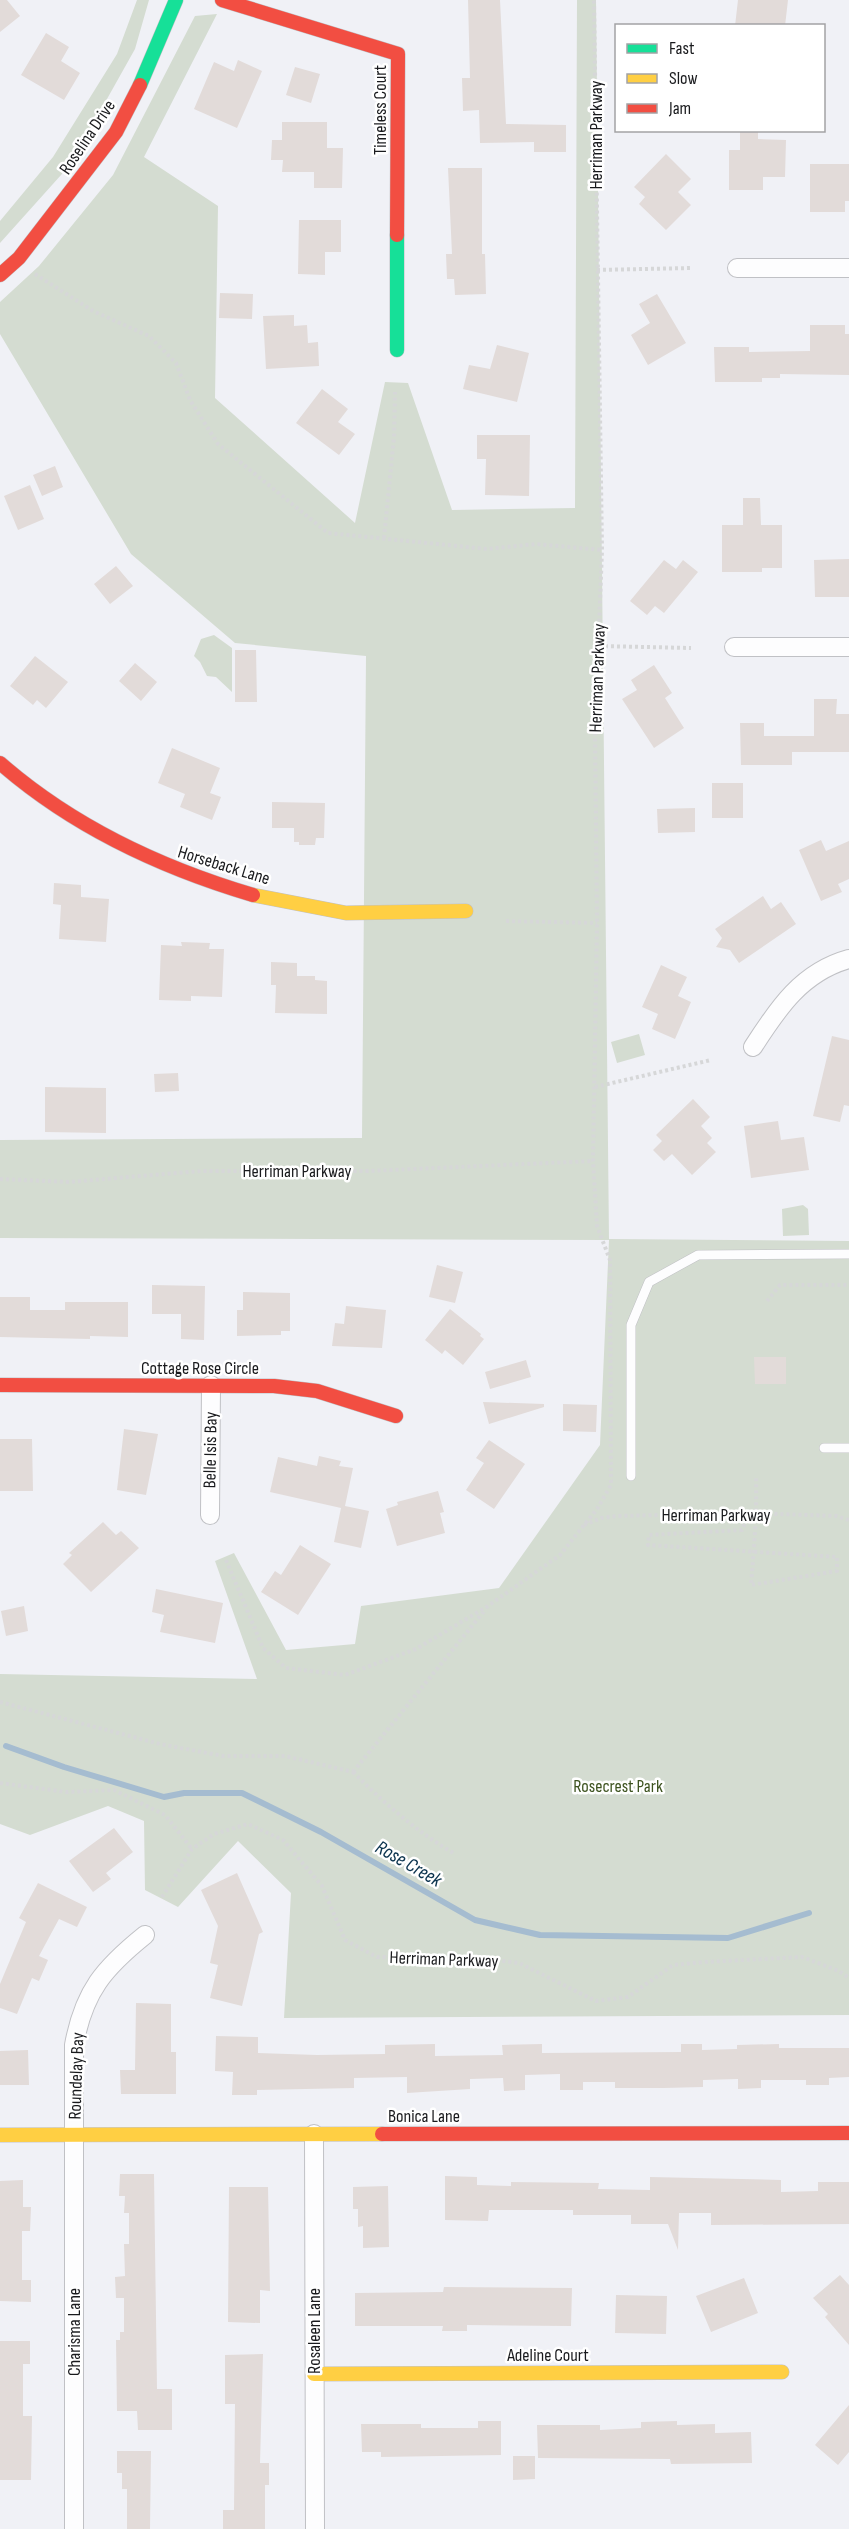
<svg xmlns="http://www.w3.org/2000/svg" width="849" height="2529" viewBox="0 0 849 2529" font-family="'Sofia Sans Condensed',sans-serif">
<rect width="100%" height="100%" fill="#f0f1f6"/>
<path fill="#d4dcd1" d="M137,0H149L135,49L70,165L0,243V221L53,157L117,54Z
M577,0H596L609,1239L849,1241V2015L284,2018L291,1893L238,1841L178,1907L145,1890L144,1821L108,1806L30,1835L0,1824V1674L257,1679L215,1561L234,1553L286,1650L355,1644L361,1606L499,1588L600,1445L609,1240L0,1238V1140L362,1138L366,656L235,643L131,554L0,334V302L39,266L113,175L195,16L217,14L144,157L218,206L215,398L355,523L385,382L408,383L452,510L575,508Z
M214,635L232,648V692L216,677L207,676L200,662L194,656L201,639Z
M639,1034L645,1055L617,1063L611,1042Z
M803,1205L808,1209L809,1235L783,1236L782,1209Z"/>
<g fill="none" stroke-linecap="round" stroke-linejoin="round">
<path stroke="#a5bcd0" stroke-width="6" d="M6,1746L64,1767L164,1797L184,1793H242L321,1832L475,1920L540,1935L728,1938L809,1913"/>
</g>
<path fill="#e2dbd9" d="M0,0H7L20,16L0,32Z
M468,0H500L506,124L566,125V152H534V142L480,143L479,110L463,111L462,78H470Z
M738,0H788L785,26H735Z
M46,33L69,47L61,61L80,73L64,100L21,75Z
M238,60L262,71L237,128L194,109L214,62L234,71Z
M295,67L320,74L311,103L286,95Z
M282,122H327V148H343L342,188H314V172H282L283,160H271L272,140H282Z
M740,130H758V139L786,140L785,177H763V190H729V150H740Z
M666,154L691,179L678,192L691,205L666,230L639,204L645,197L634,187Z
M810,164H849V201H845V212H810Z
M448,168H482V254H485L486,294L455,295L454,279H447L446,254H452Z
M299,220H341V252H325V275L298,274Z
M220,293L253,294L252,319L219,318Z
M657,294L686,343L648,365L631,335L650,323L639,304Z
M294,315V326L307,325L308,343L318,342L319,366L266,369L263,316Z
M810,325H845V334H849V375L780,374V378H762V382H715L714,347H749V352L810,351Z
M497,345L529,353L517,402L463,389L469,365L490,369Z
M322,389L348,409L338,422L355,434L339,455L296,423Z
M477,435H530L529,496L485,495L486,459H477Z
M55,466L63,487L42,496L33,475Z
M30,485L44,519L18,530L4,496Z
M743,498H760L761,525H782V568H762V572H722V525H743Z
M849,559V597H815L814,560Z
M664,560L676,569L683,560L698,572L664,613L655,606L647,615L630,601Z
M116,566L133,586L110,604L94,584Z
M235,650H256L257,702H235Z
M35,656L68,682L46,708L37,700L33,705L10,686Z
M135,663L157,682L141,701L119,681Z
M654,665L672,693L665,698L684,728L654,748L622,699L637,690L631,680Z
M814,699H837L836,714H849V752H792V765H741L740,723H764V736H814Z
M172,748L220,768L210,793L221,797L212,820L180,807L185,794L158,783Z
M712,783H743V818H712Z
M272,802L325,803L324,838H316L315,845H299V842H294V828H272Z
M695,808V832L658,833L657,809Z
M821,840L826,851L849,841V879L838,884L842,892L821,901L799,850Z
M54,883L81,885V897L109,899L106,942L59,939L61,905L53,904Z
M763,896L771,909L781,902L796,924L739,963L730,950L716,947L722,938L715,929Z
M181,942L210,943L209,949H224L222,997L191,996V1001L159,1000L161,945L182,946Z
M271,962L297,963V976H315V980L327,981V1014L275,1013L276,985H271Z
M661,965L687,977L678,996L691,1002L675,1039L652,1029L658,1014L642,1007Z
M832,1036L849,1040V1106L844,1105L840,1122L813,1116Z
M178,1073L179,1091L155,1092L154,1074Z
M45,1087L106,1088V1133L45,1132Z
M693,1099L710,1117L701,1126L712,1138L707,1143L716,1152L692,1175L672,1154L664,1161L653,1150L662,1141L656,1135Z
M778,1121L781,1140L804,1137L809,1170L751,1178L744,1126Z
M437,1265L463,1272L455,1303L429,1297Z
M152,1285L205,1286L204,1340L181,1339V1314H152Z
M243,1292L290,1293V1331H281V1335L237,1336V1310H243Z
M0,1297H30V1310H65V1302H128V1337L90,1336V1339L0,1337Z
M346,1306L386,1310L382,1348L332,1346L335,1323L344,1324Z
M450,1309L481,1334L480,1336L484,1339L463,1365L445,1350L442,1354L425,1340Z
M754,1357H786V1384H755Z
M526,1360L531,1377L490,1389L485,1372Z
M483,1402L544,1404V1407L489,1424Z
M563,1404L597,1405L596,1432L563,1431Z
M124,1429L158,1434L146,1495L117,1490Z
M0,1439H32L33,1491H0Z
M489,1440L525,1464L494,1509L466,1490L484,1463L476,1458Z
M319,1456L341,1461L339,1466L353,1468L345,1506L369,1511L361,1548L334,1542L341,1508L270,1492L278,1457L317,1466Z
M438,1491L444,1512L440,1513L445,1533L397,1546L386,1509L398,1505L397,1502Z
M103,1522L116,1535L121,1531L139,1548L91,1592L63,1564L72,1555L69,1553Z
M300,1545L331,1564L298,1615L261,1592L275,1571L281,1575Z
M156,1589L223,1603L215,1643L160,1632L164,1615L152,1612Z
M24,1606L28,1631L6,1636L1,1611Z
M114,1828L133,1852L106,1873L111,1879L93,1892L69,1861Z
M237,1873L263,1932L259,1934L242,2006L210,1998L218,1965L210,1963L218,1926L201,1890Z
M38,1883L87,1907L77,1927L59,1919L39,1956L48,1960L39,1981L32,1978L17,2014L0,2008V1984L26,1922L19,1918Z
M136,2003L171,2004V2052H176V2094H121L120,2070H135Z
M216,2036L258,2037V2053L317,2055L385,2054V2045L435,2044V2056L503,2055L502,2045L542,2044V2053L681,2052V2044H702V2050L737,2049V2045L779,2044V2048H849V2077L829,2078V2085H806V2080H761V2088L738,2089V2079L703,2080V2087L664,2088H615V2082H583V2090H560V2074L525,2075V2090L504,2091L503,2078L470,2079V2089L407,2093V2077L354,2078V2088L257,2090V2095H232L233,2072L215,2071Z
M28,2050L29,2085H0V2051Z
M120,2174H154L157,2389H172V2430H138L137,2411H117L116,2340H120V2332H124V2298H116L115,2277L125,2276L124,2244H129V2213H124L125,2196H119Z
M445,2176L477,2177V2185L511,2186V2182L599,2183L598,2189L650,2190V2177L781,2180V2192L818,2191V2182H849V2224L711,2225V2213H679L678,2250L668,2224H631V2215H573V2210H489L488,2221L445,2220Z
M23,2180V2207H31L30,2231H22V2280H31V2302L0,2301V2181Z
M388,2186L389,2247L363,2248V2226L358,2227V2209H353V2187Z
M229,2187H268L270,2291L260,2290V2323L228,2322Z
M840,2275L849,2285V2345L825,2317L828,2314L813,2298Z
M744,2278L758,2313L711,2332L696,2296Z
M444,2287L572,2288L571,2326L467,2325V2331H442L443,2326H355V2293L443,2292Z
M616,2295L667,2296L666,2334L615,2333Z
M0,2341H30V2364H23V2416H32L31,2480H0Z
M263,2354L260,2463H269V2485H265V2529H223V2510H234L235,2404H225V2355Z
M849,2405V2452L838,2465L815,2445Z
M478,2421H501V2455L381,2457V2452H362L361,2424H421V2428H478Z
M677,2421V2425L715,2424V2433L751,2432L752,2463L671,2464L670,2459L538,2458L537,2425H600V2430L641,2428V2422Z
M117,2451H151L150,2529H127V2489H122V2473H117Z
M513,2456H535V2479L513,2480Z"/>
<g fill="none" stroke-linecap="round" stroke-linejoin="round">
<g stroke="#c0c1c5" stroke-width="10">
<path id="lane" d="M824,1448H849
M631,1476V1325L649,1282L698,1255L849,1254"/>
</g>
<g stroke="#c0c1c5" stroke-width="20">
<path id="street" d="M737,268H849
M734,647H849
M753,1047C778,1008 802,972 849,959
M210,1515L211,1385
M314,2134L315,2529
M74,2529V2045C84,1991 104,1968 145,1935"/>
</g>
<g stroke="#c0c1c5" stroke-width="15">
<path id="fast" d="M140,85L176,0
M397,350V235"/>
</g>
<g stroke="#c0c1c5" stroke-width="15">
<path id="slow" d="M253,895L346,913L466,911
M0,2135L382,2134
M314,2374L782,2372"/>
</g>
<g stroke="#c0c1c5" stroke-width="15">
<path id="jam" d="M222,0L398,54L397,235
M0,275L19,258L116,132L140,85
M0,763C72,826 162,868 253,895
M0,1385L274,1386L317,1391L396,1416
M382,2134L849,2133"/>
</g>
<path stroke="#d6d7d8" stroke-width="4" stroke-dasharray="3 3" stroke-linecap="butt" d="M597,270L691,268
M35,274L93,311L149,336L176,363L190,400L218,444L328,533L487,549L536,544L602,550
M384,538L394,437L395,392
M599,646L691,648
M506,921L597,923
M595,1087L711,1060
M0,1179L69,1182L202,1171H369L593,1161
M767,1301L780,1285H849
M749,1513L742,1530L649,1535L648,1545L837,1557V1571L751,1585C754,1549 757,1513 756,1476
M584,1525L601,1518L617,1516L749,1513L836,1516L849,1520
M226,1560L263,1648L286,1668L345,1675L416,1649L488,1606L560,1555L597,1509L611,1485L610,1260L597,1226L593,1161L597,923L595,733L602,550L594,0
M0,1702L160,1744L223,1756H285L353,1772
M353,1772L485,1610
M353,1772C384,1803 417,1832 455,1854
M0,1783L66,1792L114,1790L165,1815L192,1849
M162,1897L192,1849L214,1834L248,1824L283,1840L322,1886L345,1940L377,1957L480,1958L519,1963L596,2001L628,1997L673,1965L704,1962L802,1957L839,1971L849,1978"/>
<use href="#lane" stroke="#fdfdfe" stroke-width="9"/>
<use href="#street" stroke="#fdfdfe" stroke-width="18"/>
<use href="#fast" stroke="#16e098" stroke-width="14"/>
<use href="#slow" stroke="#ffcf43" stroke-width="14"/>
<use href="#jam" stroke="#f24e42" stroke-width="14"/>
</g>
<g text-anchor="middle" stroke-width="5" stroke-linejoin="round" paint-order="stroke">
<g font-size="18" fill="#191a1d" stroke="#fff">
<text transform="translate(380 110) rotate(-90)" y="6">Timeless Court</text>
<text transform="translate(596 135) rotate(-90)" y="6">Herriman Parkway</text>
<text transform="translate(87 137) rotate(-56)" y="6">Roselina Drive</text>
<text transform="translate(597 678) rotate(-88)" y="6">Herriman Parkway</text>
<text transform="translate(224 865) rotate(17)" y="6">Horseback Lane</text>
<text x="297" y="1177">Herriman Parkway</text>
<text x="200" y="1374">Cottage Rose Circle</text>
<text transform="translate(210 1450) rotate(-89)" y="6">Belle Isis Bay</text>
<text x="716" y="1521">Herriman Parkway</text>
<text transform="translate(444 1959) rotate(2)" y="6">Herriman Parkway</text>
<text transform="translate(76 2076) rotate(-88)" y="6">Roundelay Bay</text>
<text x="424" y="2122">Bonica Lane</text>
<text transform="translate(314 2331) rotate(-90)" y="6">Rosaleen Lane</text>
<text transform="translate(74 2332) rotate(-90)" y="6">Charisma Lane</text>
<text x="548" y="2361">Adeline Court</text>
</g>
<g font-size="18" fill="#3c521e" stroke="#fff">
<text x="618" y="1792">Rosecrest Park</text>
</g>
<g font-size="20" font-style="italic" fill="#0b334e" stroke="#fff">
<text transform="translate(409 1863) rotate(30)" y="7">Rose Creek</text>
</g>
</g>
<rect x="615" y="24" width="210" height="108" fill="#ffffff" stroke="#a3a3a5" stroke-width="1.5"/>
<rect x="627" y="44" width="30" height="9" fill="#16e098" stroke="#a3a3a5" stroke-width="1.5"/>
<text x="669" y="54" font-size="18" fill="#191a1d">Fast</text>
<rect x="627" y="74" width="30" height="9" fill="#ffcf43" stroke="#a3a3a5" stroke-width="1.5"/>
<text x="669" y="84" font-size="18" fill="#191a1d">Slow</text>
<rect x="627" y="104" width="30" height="9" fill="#f24e42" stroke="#a3a3a5" stroke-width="1.5"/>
<text x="669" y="114" font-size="18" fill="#191a1d">Jam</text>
</svg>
